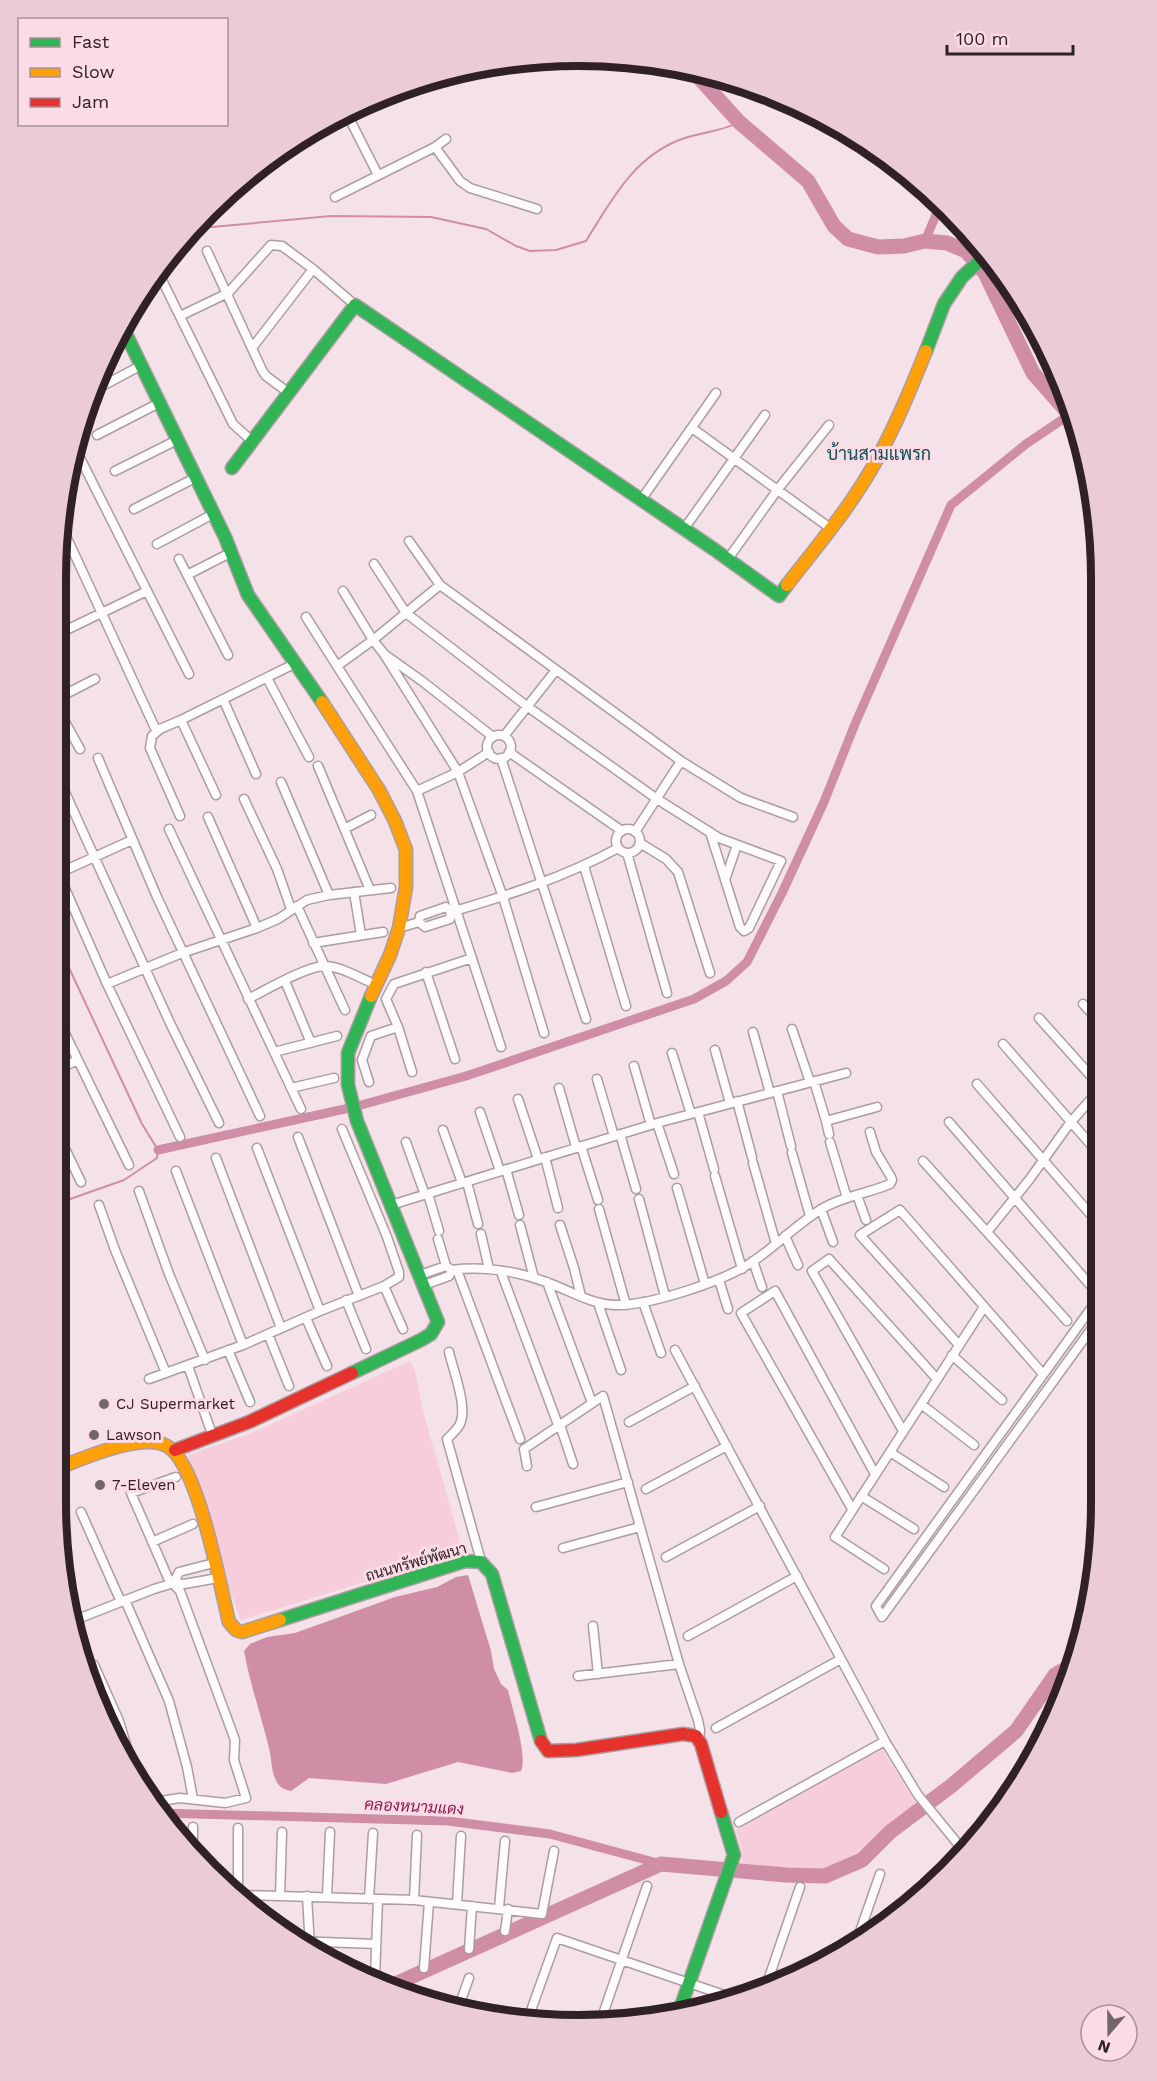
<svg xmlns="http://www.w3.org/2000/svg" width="1157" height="2081" viewBox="0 0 1157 2081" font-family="'Work Sans',Sarabun,sans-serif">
<rect width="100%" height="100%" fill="#f4e2e8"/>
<path fill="#f7ccdb" d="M410,1361L415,1371L423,1411L463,1552L241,1620L219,1561L188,1455L252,1433Z
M882,1749L917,1805C896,1823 857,1864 831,1869C802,1874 770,1866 742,1863V1852L736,1829Z"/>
<path fill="#cf8da6" d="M468,1575L491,1651L494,1669L501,1684L508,1690C512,1708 528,1756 521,1771L512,1773L458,1762L386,1784L309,1778L291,1791C286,1790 281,1788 278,1784C271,1774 272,1760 269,1748C261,1715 250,1684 244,1651L250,1644L267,1637L295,1633L395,1597L437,1587L456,1577Z"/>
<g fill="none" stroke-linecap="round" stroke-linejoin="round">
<path stroke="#cf8da6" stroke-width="2" d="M190,229L331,216L431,217L486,229L516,246L530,251L556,250L586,241C611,201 634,156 682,139C701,132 721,132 739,122
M56,1204L124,1180L157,1158L158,1150L142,1124L56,940"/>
<path stroke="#cf8da6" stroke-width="9" d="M925,241L941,203
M158,1150L354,1107L466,1076L694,999L726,981L747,962L782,893L824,802L855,724L951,505L1026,444L1069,415
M160,1813L448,1821L550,1834L661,1864"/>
<path stroke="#cf8da6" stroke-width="15" d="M693,71L739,122L808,181L834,226L848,239L878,247L904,246L925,241L947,243L966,251L985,273L1033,373L1077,423
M393,1985L661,1864L786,1875L825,1876L862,1860L890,1832L951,1786L1016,1731L1055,1675L1072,1665"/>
<g stroke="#ab9da2" stroke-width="11">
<path id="street" d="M345,110L378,175
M435,147L446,139
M281,151L401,89
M335,197L435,147L460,181L470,188L537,209
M207,251L262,370L266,376L289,393
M158,272L233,424L252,441
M180,316L228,293L271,245L282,246L313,269L355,305
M252,348L313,269
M95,390L140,366
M692,428L830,528
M97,435L159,403
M1074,441L1083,448
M73,444L189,674
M115,471L177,440
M641,500L716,393
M134,509L195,478
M60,523L155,728L160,729L181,720L294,664
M684,529L765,415
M409,541L440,585
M157,544L213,514
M179,559L228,655
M728,559L778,489L829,425
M374,564L406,613L528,707L657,799L719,838L781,861L749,928L744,931L740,927L710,832
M187,575L230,553
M343,591L373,640L384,654L422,681L493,737
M306,617L337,666L373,640L440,585L681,761L741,798L793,817
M57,619L62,632
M56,635L147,591
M384,654L458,772L503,897L544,1033
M337,666L417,791L501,1047
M267,678L309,757
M56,699L95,679
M223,699L256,774
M56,706L80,749
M181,720L216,795
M160,729L152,736L150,748L180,816
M487 747a12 12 0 1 1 24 0a12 12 0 1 1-24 0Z
M504,736L556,670
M509,752L622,831
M98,758L157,897L260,1116
M501,758L586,1019
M318,766L370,890
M58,777L170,1023L219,1123
M281,782L329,895
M417,791L458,772L489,752
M244,799L277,869L291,909
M208,817L257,928
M346,828L371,815
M169,829L301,1109
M616 841a12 12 0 1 1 24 0a12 12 0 1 1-24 0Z
M635,832L681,761
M640,843L666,859L678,872L710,973
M627,853L667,993
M584,866L626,1006
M56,868L107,984L180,1137
M59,873L132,840
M725,880L737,845
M354,892L361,935
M297,906L345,1010
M419,922L420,916L446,907L451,912
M399,928L419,922L425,927L450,919L451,912C509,895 565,877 618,848
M313,943L383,932
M426,972L455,1059
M285,981L311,1043
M107,984L182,953L257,928L278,919L307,900L329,895L391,888
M248,999C266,990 305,967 324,966C341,966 361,979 377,985
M1083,1004L1099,1021
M56,1015L129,1165
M1039,1018L1099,1085
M792,1029L810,1082
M753,1032L770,1093
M1003,1044L1099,1154
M715,1050L730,1103
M274,1052L337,1036
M672,1053L691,1114
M634,1066L651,1125
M56,1070L78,1060
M412,1072L398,1027L386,999L394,984L472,958
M597,1079L614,1136
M814,1081L826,1121L877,1107
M369,1082L362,1060L371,1036L398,1027
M977,1084L1099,1224
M291,1088L334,1078
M559,1088L576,1147
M777,1091L791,1146
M518,1099L538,1159
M737,1101L752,1157
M480,1112L500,1171
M698,1112L714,1169
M826,1121L829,1134
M949,1122L1091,1286
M657,1123L674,1174
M56,1130L81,1182
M443,1130L462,1183
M620,1134L636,1189
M298,1137L359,1296
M406,1142L425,1195
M830,1142L847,1198
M581,1146L598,1200
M257,1148L320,1311
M792,1153L810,1216
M545,1157L558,1208
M216,1158L281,1328
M923,1161L1067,1321
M753,1163L776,1244
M506,1169L519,1215
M176,1171L243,1345
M715,1176L742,1269
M467,1182L478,1224
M677,1188L705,1284
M139,1191L169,1274L205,1360
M428,1194L439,1231
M857,1195L866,1220
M639,1199L665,1296
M99,1205L115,1250L166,1373
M391,1205L657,1123L846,1073
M599,1209L626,1305
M821,1209L833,1242
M520,1225L534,1278
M560,1225L574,1268L581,1296
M987,1232L1029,1180L1070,1123L1099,1090
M481,1234L489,1269
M785,1236L798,1265
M438,1239L446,1266
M753,1261L762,1287
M457,1270L520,1439
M501,1272L557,1422
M420,1275L446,1266L452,1270C483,1266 517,1271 546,1282C569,1290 590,1304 615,1305C648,1306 721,1282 749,1264C776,1247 797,1223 825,1207C845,1196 869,1193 890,1184L892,1180L891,1177L876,1152L870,1132
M719,1280L728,1309
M547,1282L591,1400
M424,1285L449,1276L452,1270
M384,1286L403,1329
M1100,1296L876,1606L882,1617L1100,1317
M346,1300L366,1349
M643,1302L661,1353
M598,1303L621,1370
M306,1318L327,1366
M268,1334L289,1386
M959,1345L860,1235L900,1210L1043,1374
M228,1350L250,1402
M675,1350L885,1741L918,1795L962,1849
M449,1352C453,1370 468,1407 460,1424C457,1430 451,1435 447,1439L481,1561
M952,1355L1002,1400
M188,1366L213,1437
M149,1379L243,1345L320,1311L384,1286L399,1277V1272L387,1237L342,1129
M921,1404L974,1445
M629,1422L695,1386
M560,1425L573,1464
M903,1431L812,1271L829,1259L937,1379
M890,1452L944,1487
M527,1466L524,1449L603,1396L679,1664L698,1720L700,1730L699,1740
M646,1489L727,1446
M861,1496L914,1529
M536,1507L628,1482
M852,1509L741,1313L775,1291L875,1474
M81,1512L121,1602
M152,1542L193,1524
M563,1548L640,1527
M666,1557L760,1506
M214,1563L179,1572L174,1583L184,1584L218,1578
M884,1569L835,1537L984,1307
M125,1600L169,1701L187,1767L193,1799
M75,1620L154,1589L174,1583
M593,1626L598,1674
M688,1636L797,1576
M94,1665L119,1721L130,1758
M578,1676L679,1664
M716,1728L841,1659
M154,1802L180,1798L225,1803L246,1798L234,1760L235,1740L180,1591L168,1578L131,1493L176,1477
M739,1822L885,1741
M193,1849V1827
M238,1891V1828
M242,1895L414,1900L542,1914L554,1851
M280,1896L282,1832
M307,1896L310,1947
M327,1896L330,1832
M369,1899L373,1833
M414,1900L417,1835
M457,1904L461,1836
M499,1908L505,1841
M505,1931L508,1909
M858,1937L880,1874
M295,1941L376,1944
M469,1949L472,1906
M424,1968L429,1902
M375,1977L378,1899
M765,1989L800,1887
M458,2009L469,1978
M529,2016L557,1938L730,1997
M600,2023L647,1886"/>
</g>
<g stroke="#ab9da2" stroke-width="15">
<path id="fast" d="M122,326L225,537L248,595L322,702
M926,351L944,304L962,277L986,255
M232,468L355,305L715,550L779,596L787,585
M352,1373L421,1340L431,1334L438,1322L357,1121L348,1085V1053L371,996
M280,1620L465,1561L481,1562L492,1574L541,1741
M680,2009L734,1855L721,1812"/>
</g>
<g stroke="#ab9da2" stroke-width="15">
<path id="slow" d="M787,585C818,545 852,505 876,461C896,425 911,388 926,351
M322,702L379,790L395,821L406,850V887L399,928L390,955L371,996
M56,1469C81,1459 141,1432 167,1446C198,1463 220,1586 229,1622L236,1630L242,1632L280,1620"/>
</g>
<g stroke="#ab9da2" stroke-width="15">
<path id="jam" d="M175,1450L249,1422L352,1373
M541,1741L548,1751L576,1750L683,1734L696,1736L701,1744L721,1812"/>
</g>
<use href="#street" stroke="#fdfbfc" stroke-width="8"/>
<use href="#fast" stroke="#30b455" stroke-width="12"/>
<use href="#slow" stroke="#ff9f0a" stroke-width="12"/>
<use href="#jam" stroke="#e5322d" stroke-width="12"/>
</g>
<g fill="#74656a" stroke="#fbdbe5" stroke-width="2">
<circle cx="104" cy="1404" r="6"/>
<circle cx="94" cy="1435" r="6"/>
<circle cx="100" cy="1485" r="6"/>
</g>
<g text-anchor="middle" stroke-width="6" stroke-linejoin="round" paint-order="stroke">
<g font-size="15" fill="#2f2126" stroke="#fbdbe5" text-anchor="start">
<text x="116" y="1409">CJ Supermarket</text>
<text x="106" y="1440">Lawson</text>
<text x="112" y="1490">7-Eleven</text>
</g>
<g font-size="15" fill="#2f2126" stroke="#fbdbe5">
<text transform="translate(416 1562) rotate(-16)" y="5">ถนนทรัพย์พัฒนา</text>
</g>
<g font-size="16" font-style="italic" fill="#871f51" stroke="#fbdbe5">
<text transform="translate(414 1806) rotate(3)" y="6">คลองหนามแดง</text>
</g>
<g font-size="18" fill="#145057" stroke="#fbdbe5">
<text x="879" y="460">บ้านสามแพรก</text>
</g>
</g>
<path d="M0 0H1157V2081H0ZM578 66H579A512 512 0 0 1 1091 578V1503A512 512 0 0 1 579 2015H578A512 512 0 0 1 66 1503V578A512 512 0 0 1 578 66Z" fill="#ebccd6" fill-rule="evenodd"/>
<path fill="none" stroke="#2f2126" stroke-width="8" d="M578 66H579A512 512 0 0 1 1091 578V1503A512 512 0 0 1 579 2015H578A512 512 0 0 1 66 1503V578A512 512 0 0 1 578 66Z"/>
<rect x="18" y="18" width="210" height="108" fill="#fbdbe5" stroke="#a99199" stroke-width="1.5"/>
<rect x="30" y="38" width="30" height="9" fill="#30b455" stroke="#a99199" stroke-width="1.5"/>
<text x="72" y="48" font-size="18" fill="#2f2126">Fast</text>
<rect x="30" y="68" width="30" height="9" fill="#ff9f0a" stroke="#a99199" stroke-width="1.5"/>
<text x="72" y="78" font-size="18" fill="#2f2126">Slow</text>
<rect x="30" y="98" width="30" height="9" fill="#e5322d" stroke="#a99199" stroke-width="1.5"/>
<text x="72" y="108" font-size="18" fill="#2f2126">Jam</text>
<g transform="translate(1109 2033) rotate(200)"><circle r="28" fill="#fbdbe5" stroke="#a99199" stroke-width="1.5"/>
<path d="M0-4.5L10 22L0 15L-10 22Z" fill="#74656a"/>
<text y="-9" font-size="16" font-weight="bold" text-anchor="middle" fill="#2f2126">N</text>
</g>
<path d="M947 45v9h126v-9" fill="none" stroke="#2f2126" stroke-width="3"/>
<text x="956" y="45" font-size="18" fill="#2f2126" stroke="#fbdbe5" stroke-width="4.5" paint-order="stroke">100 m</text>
</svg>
